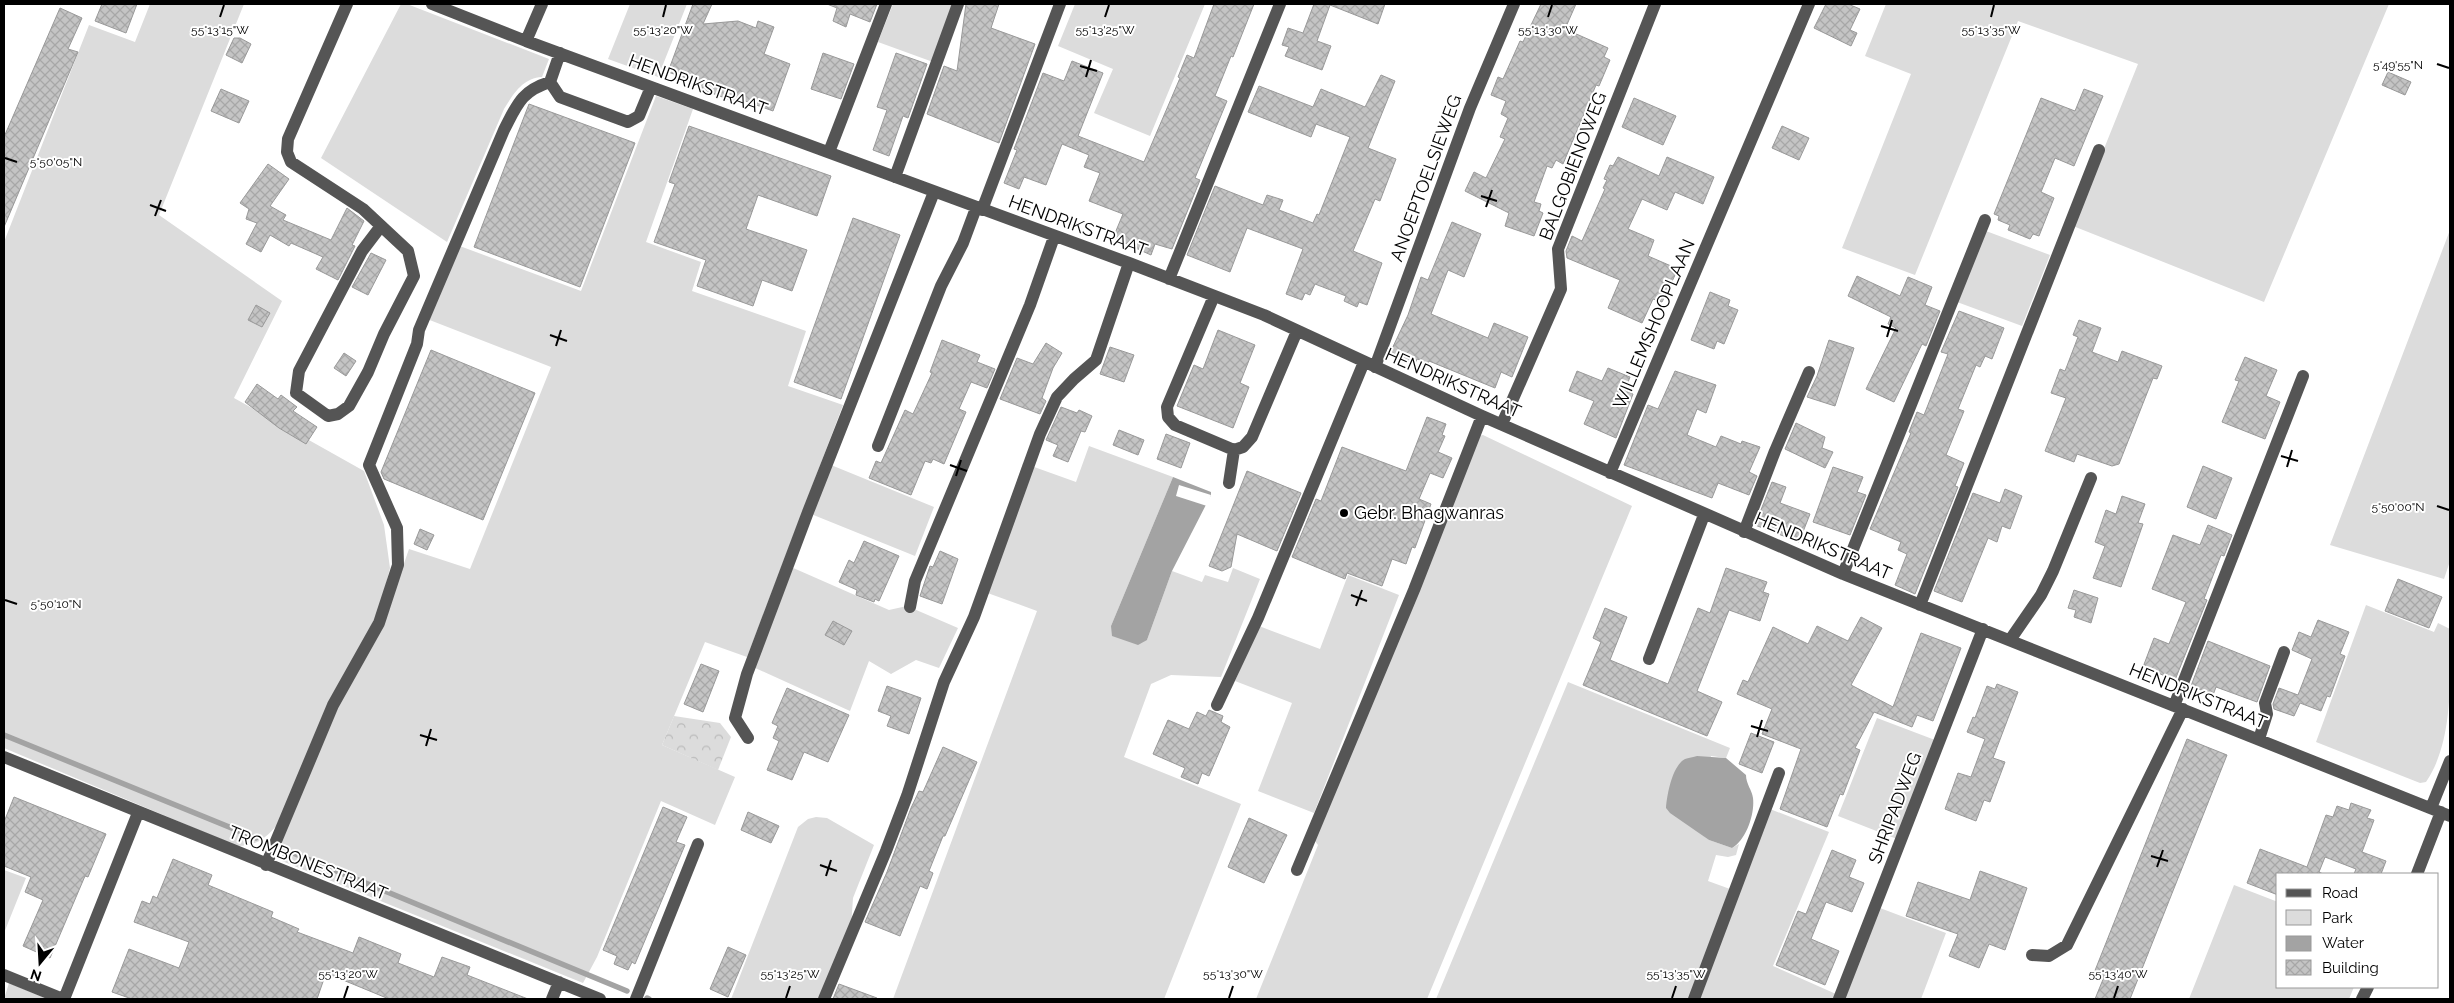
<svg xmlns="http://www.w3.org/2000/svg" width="2454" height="1003" viewBox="0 0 2454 1003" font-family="Raleway,sans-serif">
<defs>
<pattern id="forest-crowns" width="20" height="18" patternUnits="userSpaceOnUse" patternTransform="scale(1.25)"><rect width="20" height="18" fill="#dcdcdc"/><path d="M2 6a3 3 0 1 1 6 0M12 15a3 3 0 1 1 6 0" fill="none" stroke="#bbb"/></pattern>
<pattern id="building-cross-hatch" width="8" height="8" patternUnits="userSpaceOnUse" patternTransform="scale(1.25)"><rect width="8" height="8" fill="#c4c4c4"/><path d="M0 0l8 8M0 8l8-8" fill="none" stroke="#a7a7a7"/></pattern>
</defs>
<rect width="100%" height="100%" fill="#fff"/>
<path fill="#dcdcdc" d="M150,4H244L159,215L282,301L234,398L364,471L384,525L390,568L381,604L370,628L277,825C265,839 256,846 237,846L4,748V242L89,25L135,42Z
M401,4H407L549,59L542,77C523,78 514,93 504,109L447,242L321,158Z
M630,4H687L658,77L608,59Z
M893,4H954L933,62L878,42Z
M1075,4H1205L1150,136L1094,113L1113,69L1058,46Z
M1886,4H2389L2264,302L2073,226L2138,64L2018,21L1915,275L1842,248L1911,74L1865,56Z
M656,96L693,109L646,242L701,262L692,291L806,331L788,386L843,405L747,657L705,642L662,745L735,777L715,825L661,801L597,957L583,983L282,861V838L337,708L382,627L409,549L470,569L551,367L427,319L457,245L581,291Z
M2450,230V561L2444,579L2330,545Z
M1986,231L2050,255L2022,326L1957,302Z
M1483,435L1632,506L1427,999H1256L1318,845L1314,840L1473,437Z
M1089,446L1173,477L1111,626L1147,640L1172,571L1202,582L1205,575L1228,582L1233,568L1260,579L1221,677L1171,675L1151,684L1124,757L1241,804L1164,999H893L1037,611L982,591L1023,463L1076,482Z
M831,465L934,507L915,556L811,514Z
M791,567L889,610L907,606L958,628L939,668L916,660L891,674L869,661L850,711L753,667Z
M1348,575L1399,595L1314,813L1258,791L1292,703L1235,681L1259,626L1320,649Z
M2366,605L2434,632L2438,623L2450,629C2450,678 2454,741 2426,782L2420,783L2316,742Z
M1568,682L1730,748L1726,758L1711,756L1700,833L1709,840L1732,848L1739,844L1736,855L1728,857L1716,855L1708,881L1730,889L1689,999H1436Z
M1877,718L1935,740L1897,839L1838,816Z
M1770,809L1829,832L1773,966L1836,994L1834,999H1700Z
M816,817L827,818L874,845L853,898L851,927L819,999H731L798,827L808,819Z
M4,870L26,878L4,933Z
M2234,885L2278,902V987H2354L2349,999H2189Z
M1880,908L1946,933L1921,999H1845Z
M9,983L45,998L47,999H4Z"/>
<path fill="url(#forest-crowns)" d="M674,716L720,723L731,737L718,770L662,745Z"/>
<path fill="#a3a3a3" d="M1173,477L1211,492V495L1172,571L1147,640L1138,645L1112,636L1111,626Z
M1697,756L1726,758L1746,775C1746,784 1752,790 1753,798C1755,814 1746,840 1732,848L1709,840L1670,813L1666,808C1667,795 1672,766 1685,759C1688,758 1694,757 1697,756Z"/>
<path fill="#fff" d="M1179,485L1211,495L1207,506L1176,496Z"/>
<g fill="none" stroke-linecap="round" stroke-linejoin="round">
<path stroke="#a3a3a3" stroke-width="5.5" d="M4,735L256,838
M293,853L627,991
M647,998L649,999"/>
</g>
<path fill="url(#building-cross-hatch)" stroke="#999" d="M102,4H137L126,33L95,21Z
M693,4H712L703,24L738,21L756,28L758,21L774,27L764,54L790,64L773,111L737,98L736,102L698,88L700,83L668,72Z
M827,4H877L870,22L850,14L846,27L833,21L837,8Z
M966,4H999L991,28L1035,44L999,143L927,114L944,66L957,71Z
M1214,4H1254L1233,57L1231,56L1215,96L1227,101L1195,178L1200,180L1172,249L1155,244L1151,255L1113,238L1123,214L1089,201L1100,173L1084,167L1089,155L1062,144L1046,185L1024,177L1019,189L1004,183L1017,150L1014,149L1043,73L1064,81L1072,61L1103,73L1078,136L1144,162L1180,78L1178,77L1187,55L1194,58Z
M1314,4H1385L1378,24L1330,5L1317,41L1331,46L1322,70L1285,56L1289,47L1282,45L1288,28L1303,33Z
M1541,4H1576L1565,29L1608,48L1604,57L1610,60L1599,86L1596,85L1563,164L1556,160L1552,168L1547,166L1534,202L1541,204L1539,211L1543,213L1534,236L1505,226L1509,213L1465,191L1474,172L1486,178L1505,139L1500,137L1508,118L1501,114L1506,101L1491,95L1498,77L1503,79L1520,41L1523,42Z
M1826,4H1848L1860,9L1850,30L1857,33L1851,46L1814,28Z
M60,8L82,18L68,49L78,52L4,227V137Z
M234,38H240L251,44L242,63L226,55Z
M823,53L854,64L841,99L811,89Z
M896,53L927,64L908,118L903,116L889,156L873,150L887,110L877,107Z
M2388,72L2411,82L2405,95L2382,85Z
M1381,75L1395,81L1368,148L1396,159L1380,201L1375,199L1353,251L1382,263L1367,305L1359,302L1357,307L1344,301L1346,296L1315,284L1310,295L1305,293L1302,300L1286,294L1303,249L1247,228L1230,272L1187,255L1215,186L1263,205L1267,195L1283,200L1279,210L1313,223L1317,214L1319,215L1350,137L1316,124L1311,137L1248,112L1259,86L1313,107L1321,89L1365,107Z
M221,89L249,101L239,123L211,111Z
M2084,89L2103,96L2074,166L2055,158L2041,192L2054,198L2039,236L2033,234L2030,239L2008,230L2010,225L1998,220L1999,216L1994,214L2041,98L2075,111Z
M1634,98L1676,116L1663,145L1622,127Z
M529,104L635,143L580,287L474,247Z
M689,126L831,176L817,216L758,195L746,229L807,250L792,291L762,280L753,306L697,286L706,260L654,242L675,184L669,182Z
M1782,126L1809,138L1799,160L1772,148Z
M1618,157L1659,176L1667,157L1714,177L1703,204L1675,192L1667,210L1642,199L1628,229L1654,240L1648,256L1678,269L1662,302L1653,299L1642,323L1608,308L1620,280L1567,258L1566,251L1572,236L1582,241L1605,189L1603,188L1607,180L1604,179L1610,165L1613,166Z
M268,164L289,179L270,206L286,215L283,220L331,240L347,208L364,221L352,245L355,246L338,280L316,269L323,257L291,243L289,246L270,235L261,252L246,244L257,223L246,219L249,209L240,203Z
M853,218L900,235L841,399L794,382Z
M1452,222L1481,234L1464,277L1448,270L1431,314L1488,338L1494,323L1528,337L1512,377L1501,372L1495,388L1429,361L1428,363L1417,359L1415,364L1390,353L1408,315L1421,277L1428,280Z
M371,253L386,260L368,295L352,287Z
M1857,276L1900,296L1908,277L1932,287L1925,305L1940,311L1926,346L1922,344L1894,402L1866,389L1896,328L1888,324L1891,317L1848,296Z
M1710,292L1730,300L1728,306L1738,310L1724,344L1717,341L1714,349L1691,340Z
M256,305L270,313L262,327L248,320Z
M1959,311L2004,328L1992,359L1985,356L1980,367L1976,365L1958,409L1964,411L1946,455L1964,463L1955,486L1958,487L1915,594L1895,585L1907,554L1898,550L1901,542L1870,529L1911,433L1909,432L1917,412L1924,415L1948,354L1941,352Z
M2079,320L2101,328L2092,352L2118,362L2122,351L2162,366L2157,379L2153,378L2119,464L2112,466L2077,454L2074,462L2045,451L2066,398L2051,393L2060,369L2065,371L2078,337L2073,335Z
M1218,330L1255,345L1240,383L1249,387L1233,428L1177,406L1194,365L1203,369Z
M942,340L980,355L977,362L995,369L987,388L971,382L959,409L966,412L944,464L933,459L931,463L925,461L911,495L869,478L876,461L881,463L905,410L913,414L932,373L930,372Z
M1829,340L1854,348L1835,406L1807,397L1817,376Z
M1046,343L1062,353L1053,368L1042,398L1046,401L1040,414L1000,399L1017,358L1033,364Z
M1110,347L1134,355L1124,382L1100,374Z
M431,350L535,393L483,520L384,479L381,472Z
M344,353L356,361L346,376L334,368Z
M2245,357L2277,370L2266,396L2280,402L2265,439L2222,422L2239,381L2235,380Z
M1608,368L1630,377L1625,390L1633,394L1616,438L1584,424L1594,401L1569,391L1577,371L1602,381Z
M1675,371L1716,385L1706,413L1697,409L1687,435L1716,447L1721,436L1741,444L1742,441L1760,447L1749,472L1757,476L1749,495L1718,483L1712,498L1624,465L1648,405L1658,409Z
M257,384L278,399L281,395L297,407L293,411L317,427L306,444L279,428L245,402Z
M1061,407L1077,413L1079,410L1092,416L1085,432L1081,431L1068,462L1053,456L1058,445L1046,440Z
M1427,417L1446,424L1442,435L1445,436L1438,452L1452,458L1443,478L1430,473L1419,499L1431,504L1415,548L1412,547L1406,564L1392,559L1382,586L1347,573L1345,579L1292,557L1316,499L1321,501L1342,447L1406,471Z
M1796,423L1825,437L1822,448L1833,452L1825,468L1785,449Z
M1119,430L1144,440L1138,455L1113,445Z
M1166,434L1190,443L1181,468L1157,459Z
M2203,466L2232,478L2216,519L2187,507Z
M1833,467L1863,477L1857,492L1866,495L1850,535L1813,522Z
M1247,471L1301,493L1277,551L1237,534L1231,567L1222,571L1209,566Z
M1772,482L1786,487L1780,503L1810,514L1799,542L1755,525Z
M2005,489L2022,496L2010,529L2002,526L1997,542L1988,538L1962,602L1934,591L1973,493L2000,503Z
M2122,496L2145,504L2138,523L2143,524L2121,587L2093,578L2105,546L2095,542L2106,510L2116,514Z
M2208,525L2232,535L2224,556L2221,555L2204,599L2207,600L2175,680L2143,667L2154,638L2169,644L2186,602L2152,589L2173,535L2200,545Z
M420,529L434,535L427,550L414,544Z
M864,541L899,556L879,601L875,599L874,602L856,595L857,590L839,582L849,560L854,563Z
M940,551L958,559L942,604L920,596L930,566L933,567Z
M1726,568L1767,582L1763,592L1769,594L1760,621L1729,610L1697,691L1722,702L1707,736L1583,685L1601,642L1593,638L1605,608L1627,617L1610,660L1668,684L1698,608L1710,613Z
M2398,579L2442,597L2429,628L2385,611Z
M2074,590L2098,598L2091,623L2074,617L2076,610L2068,608Z
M1861,617L1882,628L1851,685L1893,707L1921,633L1961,648L1933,721L1917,715L1912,727L1874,712L1855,748L1860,750L1843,795L1840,794L1827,827L1780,809L1801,749L1762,734L1772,709L1737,694L1743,680L1748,682L1773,627L1808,644L1817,626L1848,641Z
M2318,620L2349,632L2340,654L2345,656L2330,697L2327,696L2321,711L2300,703L2294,716L2274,709L2273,704L2279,688L2298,695L2312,659L2292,650L2299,632L2311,637Z
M833,621L852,631L844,645L825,635Z
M2208,641L2270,666L2257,702L2216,687L2213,695L2191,686Z
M701,664L719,671L703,712L684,704Z
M1997,684L2018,692L1993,758L2005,762L1990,802L1984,800L1976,821L1945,809L1958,773L1971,777L1985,739L1967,732L1973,717L1975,718L1987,686L1995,689Z
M887,686L921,698L909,734L887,726L891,716L878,711Z
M787,688L849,715L828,762L804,752L792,780L767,770L779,741L773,738L778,726L772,723Z
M1209,710L1223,716L1221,722L1230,727L1209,776L1202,773L1198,784L1181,777L1185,768L1153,754L1168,720L1189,729L1197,712L1206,716Z
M1751,733L1774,742L1762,773L1739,764Z
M2187,739L2227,755L2130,999H2095L2104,977L2094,973Z
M943,747L977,762L945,836H943L929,871L933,873L927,889L920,886L900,936L865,922L887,872L911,808L919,791L923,792Z
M14,797L106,834L88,877L85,876L50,958L23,946L43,900L25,892L31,877L4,866V822Z
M2351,803L2371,810L2367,818L2374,820L2362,852L2386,861L2381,874H2354L2356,869L2325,857L2319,872L2323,874H2278V895L2247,883L2260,849L2307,867L2326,815L2333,817L2337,806L2349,810Z
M663,807L687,817L676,842L685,845L635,964L632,962L628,970L614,964L617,956L603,950Z
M748,812L779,826L771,843L741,830Z
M1249,818L1287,835L1264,883L1228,867Z
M1832,850L1856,860L1849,877L1864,883L1852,912L1826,902L1811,939L1839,951L1825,985L1776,965L1798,911L1806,914Z
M173,859L212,875L208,885L273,912L271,917L299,929L297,932L353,953L359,937L401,954L398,963L434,977L442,957L470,967L467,975L528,999H389L326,973L317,999H132L112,992L129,949L179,968L189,942L134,922L142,901L150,904L153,896L157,898Z
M1980,871L2027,888L2005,950L1989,944L1979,968L1949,956L1958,934L1906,916L1918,882L1970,900Z
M728,947L746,955L728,997L710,989Z
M839,984L877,998V999H833Z"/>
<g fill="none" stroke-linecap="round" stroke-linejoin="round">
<path stroke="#555" stroke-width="12" d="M347,4L288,139L287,152L291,162L363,209L408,251L414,276L384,334L368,372L349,406L338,414L328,416L296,393L299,371L362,251L381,226
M432,4L526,41L1129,263L1264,315L1482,416L1843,574L2450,816
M526,41L542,4
M550,82L560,97L628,122L639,116L651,87
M829,152L886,4
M895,177L958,4
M982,210L1060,4
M1169,279L1280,4
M1214,296L1167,407L1168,417L1175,425L1234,450L1243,447L1252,437L1297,331
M1375,367L1470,108L1514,4
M1502,424L1561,289L1558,249L1655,4
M878,446L941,286L963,243L976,208
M1610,473L1809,4
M1229,483L1234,450
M1744,532L1775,451L1809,372
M1843,574L1985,220
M1920,605L2099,150
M910,607L915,581L1030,305L1054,237
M2010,640L2041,595L2053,571L2091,478
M1649,659L1704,515
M1217,705L1258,618L1364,362
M2174,706L2303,376
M748,738L735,718L747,674L808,512L934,192
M2259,739L2267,714L2265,703L2284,652
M4,757L600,999
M2431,808L2450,761
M266,865L333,705L379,623L398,565L397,528L369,465L417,344L419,330L504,130C517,105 521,91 550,82L560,53
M1297,870L1414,590L1482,416
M2417,874L2441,812
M2032,955L2049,956L2067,945L2183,709
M4,975L63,999
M64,999L138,813
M552,999L559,982
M636,999L698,844
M824,999L886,851L907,796L944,682L974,617L1040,434L1057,397L1074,379L1096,360L1129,263
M1694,999L1779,773
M1839,999L1983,629
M2362,999L2368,987"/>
</g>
<path fill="none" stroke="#000" stroke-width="2" d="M220,17L224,5M663,17L666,5M1105,17L1109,5M1548,17L1552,5M1991,17L1994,5M2437,64L2449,68M1080,66L1097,71M1086,77L1091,60M5,158L17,162M1481,196L1497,201M150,205L166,211M1486,207L1492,190M155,216L161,200M1881,326L1898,331M550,335L567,341M1887,337L1892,320M556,346L561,330M2281,456L2298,461M950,465L967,471M2287,467L2292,450M956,476L961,460M2437,506L2449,510M1351,595L1367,601M5,600L17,604M1356,606L1362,590M1751,726L1768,731M420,735L437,740M1757,737L1762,720M426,746L431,729M2151,856L2168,861M820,865L837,871M2157,867L2163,850M826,876L831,860M344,998L348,986M786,998L790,986M1229,998L1233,986M1672,998L1676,986M2114,998L2118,986"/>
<circle fill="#000" stroke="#fff" stroke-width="2" cx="1344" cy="513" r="5"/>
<g text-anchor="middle" stroke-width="4" stroke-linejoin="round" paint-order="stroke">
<g font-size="18" fill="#000" stroke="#fff">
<text transform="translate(698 85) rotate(20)" y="6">HENDRIKSTRAAT</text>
<text transform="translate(1573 166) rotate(-69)" y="6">BALGOBIENOWEG</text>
<text transform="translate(1426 178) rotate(-70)" y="6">ANOEPTOELSIEWEG</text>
<text transform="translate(1078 226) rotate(20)" y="6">HENDRIKSTRAAT</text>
<text transform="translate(1654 324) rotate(-67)" y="6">WILLEMSHOOPLAAN</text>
<text transform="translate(1453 383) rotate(24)" y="6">HENDRIKSTRAAT</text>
<text transform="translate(1823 546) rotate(23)" y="6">HENDRIKSTRAAT</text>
<text transform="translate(2198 696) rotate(22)" y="6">HENDRIKSTRAAT</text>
<text transform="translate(1895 808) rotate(-69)" y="6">SHRIPADWEG</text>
<text transform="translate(308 863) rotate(22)" y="6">TROMBONESTRAAT</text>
</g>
<g font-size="18" fill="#000" stroke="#fff" text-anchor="start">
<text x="1354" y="519">Gebr. Bhagwanras</text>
</g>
</g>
<g font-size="12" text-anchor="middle" fill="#000" stroke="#fff" stroke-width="4" stroke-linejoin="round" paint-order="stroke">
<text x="220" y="34">55°13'15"W</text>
<text x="663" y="34">55°13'20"W</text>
<text x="1105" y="34">55°13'25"W</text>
<text x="1548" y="34">55°13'30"W</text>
<text x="1991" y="34">55°13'35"W</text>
<text x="2398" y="69">5°49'55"N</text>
<text x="56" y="166">5°50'05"N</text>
<text x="2398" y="511">5°50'00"N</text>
<text x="56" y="608">5°50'10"N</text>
<text x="348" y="978">55°13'20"W</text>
<text x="790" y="978">55°13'25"W</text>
<text x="1233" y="978">55°13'30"W</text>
<text x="1676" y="978">55°13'35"W</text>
<text x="2118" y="978">55°13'40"W</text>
</g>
<rect width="2454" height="1003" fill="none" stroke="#000000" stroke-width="10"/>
<rect x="2276" y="873" width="162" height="115" fill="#ffffff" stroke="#999999"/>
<rect x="2286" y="889" width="25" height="8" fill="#555555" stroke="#999999"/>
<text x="2322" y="898" font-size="15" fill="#000000">Road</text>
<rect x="2286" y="910" width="25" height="15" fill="#dcdcdc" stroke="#999999"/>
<text x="2322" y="923" font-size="15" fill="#000000">Park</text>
<rect x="2286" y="936" width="25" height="15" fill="#a3a3a3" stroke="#999999"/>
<text x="2322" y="948" font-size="15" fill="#000000">Water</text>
<rect x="2286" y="960" width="25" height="15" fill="url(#building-cross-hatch)" stroke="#999999"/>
<text x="2322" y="973" font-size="15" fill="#000000">Building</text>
<g transform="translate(40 963) rotate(198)" stroke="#ffffff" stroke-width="4" paint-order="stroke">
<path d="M0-4L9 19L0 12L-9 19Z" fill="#000000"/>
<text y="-8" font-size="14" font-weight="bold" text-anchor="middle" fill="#000000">N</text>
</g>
</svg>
